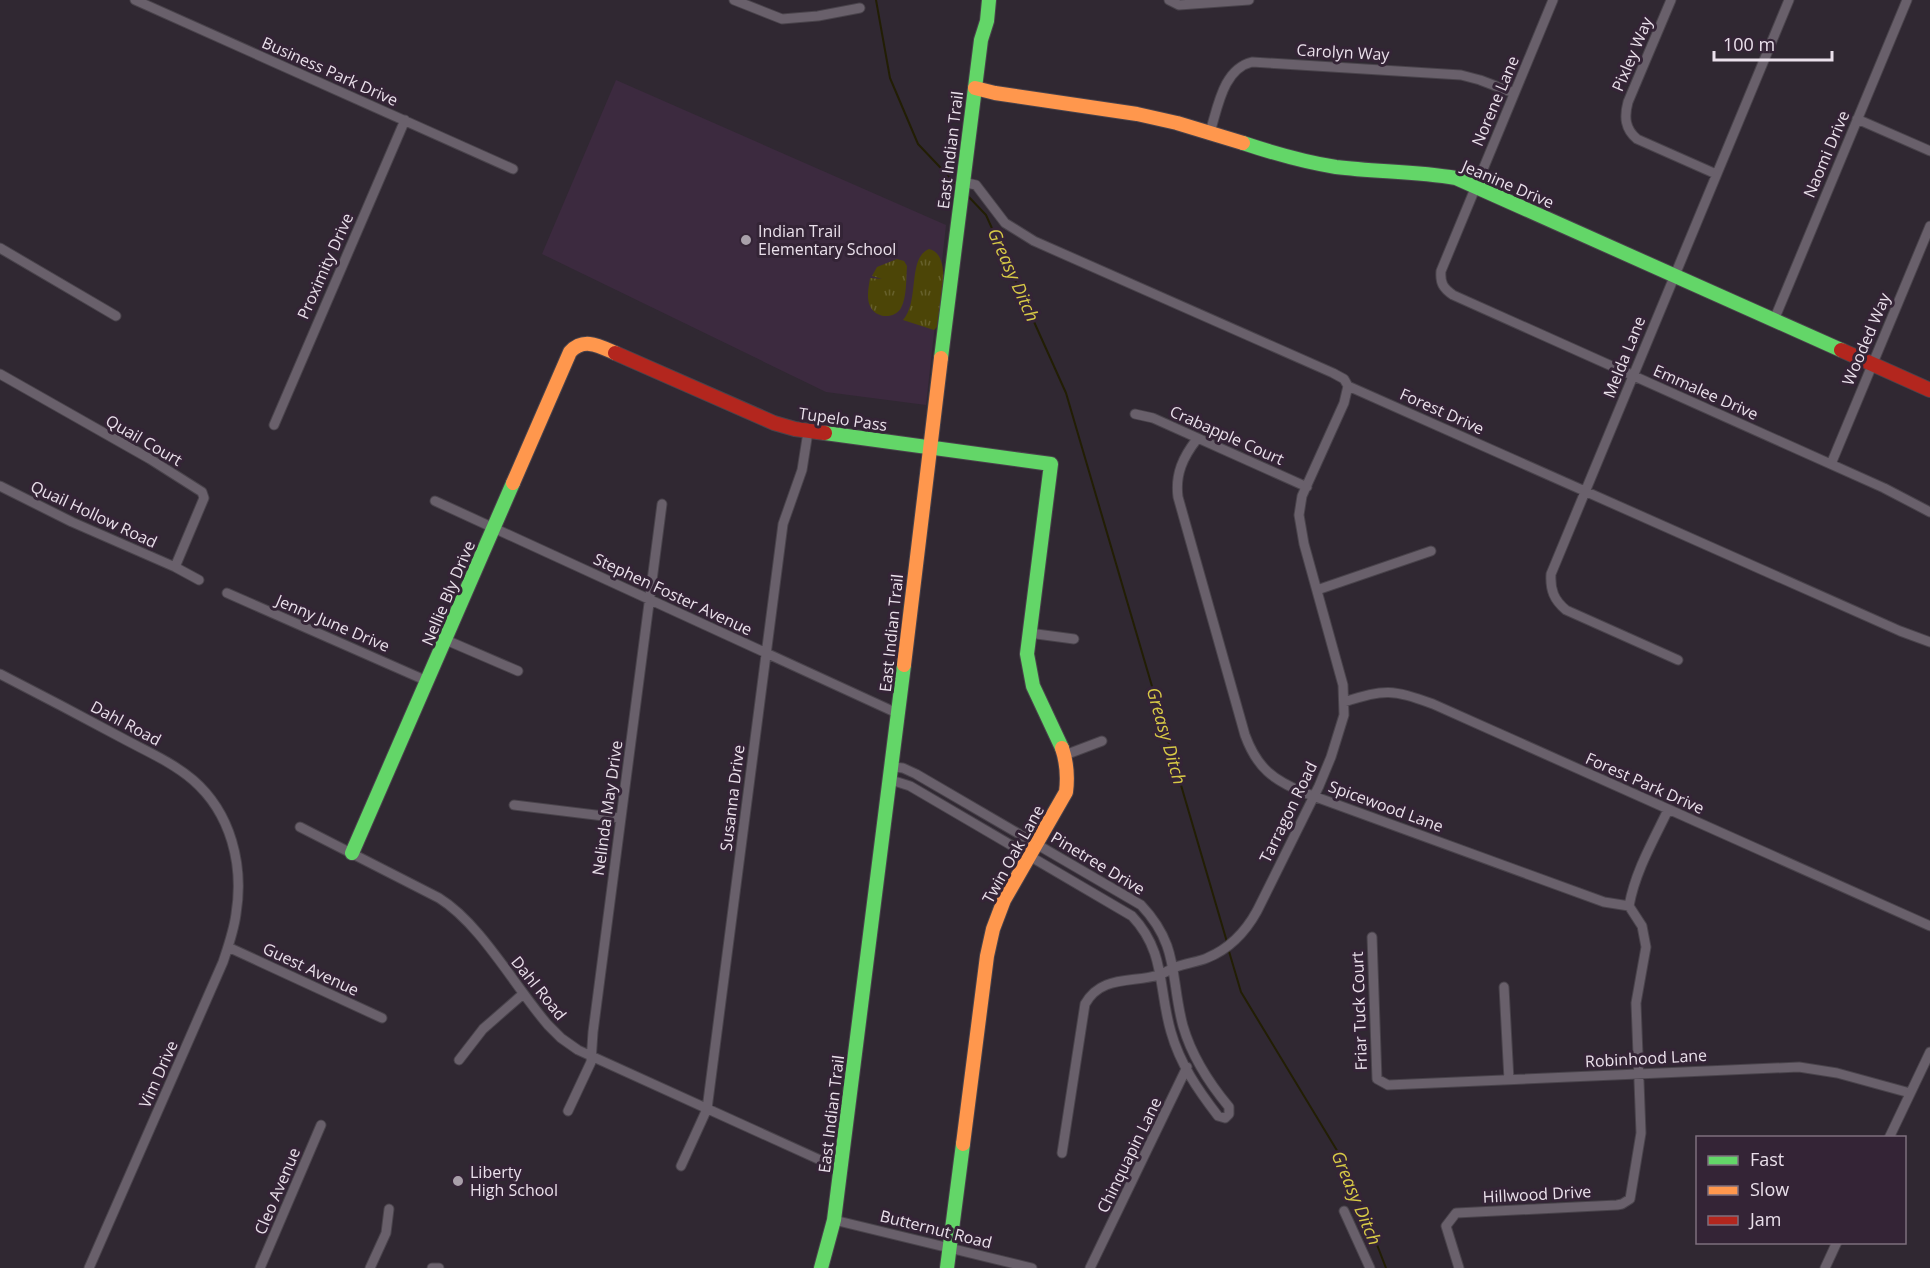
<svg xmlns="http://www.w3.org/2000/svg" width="1930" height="1268" viewBox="0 0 1930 1268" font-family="'Open Sans',sans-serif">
<defs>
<pattern id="grass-tufts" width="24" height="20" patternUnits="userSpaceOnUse" patternTransform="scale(1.5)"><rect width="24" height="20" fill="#4c4507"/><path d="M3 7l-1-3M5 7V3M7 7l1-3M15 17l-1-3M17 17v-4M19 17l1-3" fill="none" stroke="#66602b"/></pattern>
</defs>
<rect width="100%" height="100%" fill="#302832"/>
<path fill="#3c2a3f" d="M616,80L946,225L926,405L826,392L542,254Z"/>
<path fill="url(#grass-tufts)" d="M929,249C954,255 939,307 937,327L934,330L903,320C920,301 907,258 929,249Z
M897,259L904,261L907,266C906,278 907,297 901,308C894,320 875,318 870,306C866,297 869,286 870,278L882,279L872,276L877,267Z"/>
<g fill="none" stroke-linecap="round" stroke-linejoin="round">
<path stroke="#221e04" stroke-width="2" d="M876,0L890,78L918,144L956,184
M967,195L986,215L1066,393L1227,942
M1228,948L1241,992L1347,1167L1386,1268"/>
<g stroke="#49434b" stroke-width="11">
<path id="street" d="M135,0L513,169
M734,0L782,19L818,16L860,8
M1169,0L1179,5L1249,0
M1553,0L1441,271C1440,283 1443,288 1453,295L1884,488L1930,512
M1671,0L1628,102C1624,117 1625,129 1637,139L1716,174
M1857,119L1930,151
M1210,132C1218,107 1223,69 1252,62L1461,75L1480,80L1514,93
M963,182L976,185L1005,223L1034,241L1333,373L1344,379L1348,386L1900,631L1930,642
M0,248L116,316
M1774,320L1907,0
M0,374L150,459L202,492L204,498L175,567
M1135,414L1153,418L1307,487
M274,425L405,120
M1197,439C1183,457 1175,474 1178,497L1245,735C1257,768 1273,780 1305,793L1604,902L1629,906
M1831,464L1930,226
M0,486L72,522L175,567L199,580
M435,501L899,714
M1317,590L1431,551
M227,593L427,681
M1029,633L1074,639
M446,640L518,671
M1678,660L1566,610C1554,600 1550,590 1551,574L1789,0
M0,674C41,695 81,716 122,738C146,751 172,762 193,780C231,813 244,865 236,914C234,930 228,947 223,962L89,1268
M1344,702C1386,689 1391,689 1433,704L1930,926
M1065,755L1102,741
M891,780L910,786L1132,916C1166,952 1158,988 1171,1032C1180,1064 1198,1090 1218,1116L1225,1118L1229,1114V1107C1209,1083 1192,1057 1183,1026C1170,978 1180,946 1141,905L916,774L903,768L893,767
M514,805L620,818
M300,827L439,898C481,924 515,987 548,1025L561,1038L578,1050L840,1169
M1372,937L1377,1079L1388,1085L1799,1067L1837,1073L1910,1093
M228,947L382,1018
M1504,987L1509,1080
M459,1060L483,1029L523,994
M568,1111L591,1062L593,1032L662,504
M1889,1138L1930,1052
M1062,1153L1085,1004C1101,975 1132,983 1159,975C1165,973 1170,969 1176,967C1186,963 1198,962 1207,958C1229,949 1246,931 1257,911L1319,786L1331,757L1344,715L1343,685L1304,544L1299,515L1302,496L1344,403L1348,386
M681,1166L707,1109L783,524L802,470L808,432
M1344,1211L1370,1268
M834,1220L1032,1268
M260,1268L321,1125
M370,1268L386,1233L389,1209
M432,1268H439
M1090,1268L1187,1067
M1459,1268L1446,1226L1456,1213L1617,1205L1622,1204L1630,1199L1641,1133L1636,1003L1646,947L1642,926L1629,906C1635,872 1653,841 1668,810
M1825,1268L1837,1242"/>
</g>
<g stroke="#49434b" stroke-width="16">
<path id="fast" d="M1243,143C1273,153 1304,162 1336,167C1376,172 1416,171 1456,178L1841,350
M941,358L981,40L987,21L989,0
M825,433L1051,464L1027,654L1033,686L1062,748
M352,853L513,483
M821,1268L834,1220L904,665
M947,1268L963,1144"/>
</g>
<g stroke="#49434b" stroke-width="16">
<path id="slow" d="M975,88L995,93L1137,114L1177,123L1243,143
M513,483L570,352C584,337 599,346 615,353
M904,665L941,358
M963,1144L987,956L993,929L1004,900L1066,792C1068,776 1067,763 1062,748"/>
</g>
<g stroke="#49434b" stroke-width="16">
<path id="jam" d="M1841,350L1930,390
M615,353L774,423L795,429L825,433"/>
</g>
<use href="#street" stroke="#69606b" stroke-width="9"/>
<use href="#fast" stroke="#63d668" stroke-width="14"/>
<use href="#slow" stroke="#ff974d" stroke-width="14"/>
<use href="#jam" stroke="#b3261e" stroke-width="14"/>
</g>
<g fill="#a9a0aa" stroke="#342436" stroke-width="2">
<circle cx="746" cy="240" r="6"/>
<circle cx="458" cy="1181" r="6"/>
</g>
<g text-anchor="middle" stroke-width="6" stroke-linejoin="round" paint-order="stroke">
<g font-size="16" fill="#eae0eb" stroke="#342436">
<text transform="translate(1343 52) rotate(3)" y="6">Carolyn Way</text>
<text transform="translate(1632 54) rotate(-67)" y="6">Pixley Way</text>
<text transform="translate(330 71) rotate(24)" y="6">Business Park Drive</text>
<text transform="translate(1495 101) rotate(-67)" y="6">Norene Lane</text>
<text transform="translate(950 150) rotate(-83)" y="6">East Indian Trail</text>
<text transform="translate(1826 154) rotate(-67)" y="6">Naomi Drive</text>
<text transform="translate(1508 184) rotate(23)" y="6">Jeanine Drive</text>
<text transform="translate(325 266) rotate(-66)" y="6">Proximity Drive</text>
<text transform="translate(1866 339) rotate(-67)" y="6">Wooded Way</text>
<text transform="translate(1624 357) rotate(-68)" y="6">Melda Lane</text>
<text transform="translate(1706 392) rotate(24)" y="6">Emmalee Drive</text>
<text transform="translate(1442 411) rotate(24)" y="6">Forest Drive</text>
<text transform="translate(843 419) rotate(8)" y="6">Tupelo Pass</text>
<text transform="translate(1227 435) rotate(24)" y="6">Crabapple Court</text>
<text transform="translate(144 440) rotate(30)" y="6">Quail Court</text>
<text transform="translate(94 514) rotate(25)" y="6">Quail Hollow Road</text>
<text transform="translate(448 593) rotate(-67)" y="6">Nellie Bly Drive</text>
<text transform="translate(673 594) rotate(25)" y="6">Stephen Foster Avenue</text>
<text transform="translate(333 623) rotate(23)" y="6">Jenny June Drive</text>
<text transform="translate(891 633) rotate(-84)" y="6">East Indian Trail</text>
<text transform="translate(126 723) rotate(28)" y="6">Dahl Road</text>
<text transform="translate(1645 783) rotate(24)" y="6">Forest Park Drive</text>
<text transform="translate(732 798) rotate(-83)" y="6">Susanna Drive</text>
<text transform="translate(1386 806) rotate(20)" y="6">Spicewood Lane</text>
<text transform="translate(607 808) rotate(-82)" y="6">Nelinda May Drive</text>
<text transform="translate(1288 812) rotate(-64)" y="6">Tarragon Road</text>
<text transform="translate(1013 854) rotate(-61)" y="6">Twin Oak Lane</text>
<text transform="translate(1098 863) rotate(31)" y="6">Pinetree Drive</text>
<text transform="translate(311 969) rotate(25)" y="6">Guest Avenue</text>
<text transform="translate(539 988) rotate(51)" y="6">Dahl Road</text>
<text transform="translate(1359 1011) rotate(-92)" y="6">Friar Tuck Court</text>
<text transform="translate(1646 1058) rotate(-3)" y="6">Robinhood Lane</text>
<text transform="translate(158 1074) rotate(-66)" y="6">Vim Drive</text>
<text transform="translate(831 1114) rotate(-83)" y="6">East Indian Trail</text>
<text transform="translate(1129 1155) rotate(-64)" y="6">Chinquapin Lane</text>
<text transform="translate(277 1191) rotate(-67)" y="6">Cleo Avenue</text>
<text transform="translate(1537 1194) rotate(-3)" y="6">Hillwood Drive</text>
<text transform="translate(936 1229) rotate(14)" y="6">Butternut Road</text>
</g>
<g font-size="16" fill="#eae0eb" stroke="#342436" text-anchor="start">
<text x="758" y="237">Indian Trail<tspan x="758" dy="18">Elementary School</tspan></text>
<text x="470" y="1178">Liberty<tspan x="470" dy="18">High School</tspan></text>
</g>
<g font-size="18" font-style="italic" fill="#d8ca46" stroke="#342436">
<text transform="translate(1013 275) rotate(66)" y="6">Greasy Ditch</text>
<text transform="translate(1166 736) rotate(74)" y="6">Greasy Ditch</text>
<text transform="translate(1356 1198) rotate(67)" y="6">Greasy Ditch</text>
</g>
</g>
<rect x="1696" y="1136" width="210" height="108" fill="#342436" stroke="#7d6f7e" stroke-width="1.5"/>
<rect x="1708" y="1156" width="30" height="9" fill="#63d668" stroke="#7d6f7e" stroke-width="1.5"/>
<text x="1750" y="1166" font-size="18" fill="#eae0eb">Fast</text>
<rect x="1708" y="1186" width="30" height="9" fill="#ff974d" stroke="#7d6f7e" stroke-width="1.5"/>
<text x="1750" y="1196" font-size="18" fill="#eae0eb">Slow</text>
<rect x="1708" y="1216" width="30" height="9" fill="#b3261e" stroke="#7d6f7e" stroke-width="1.5"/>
<text x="1750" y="1226" font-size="18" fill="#eae0eb">Jam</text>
<path d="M1714 51v9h118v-9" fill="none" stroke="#eae0eb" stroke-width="3"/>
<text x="1723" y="51" font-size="18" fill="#eae0eb" stroke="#342436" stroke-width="4.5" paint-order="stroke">100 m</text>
</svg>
